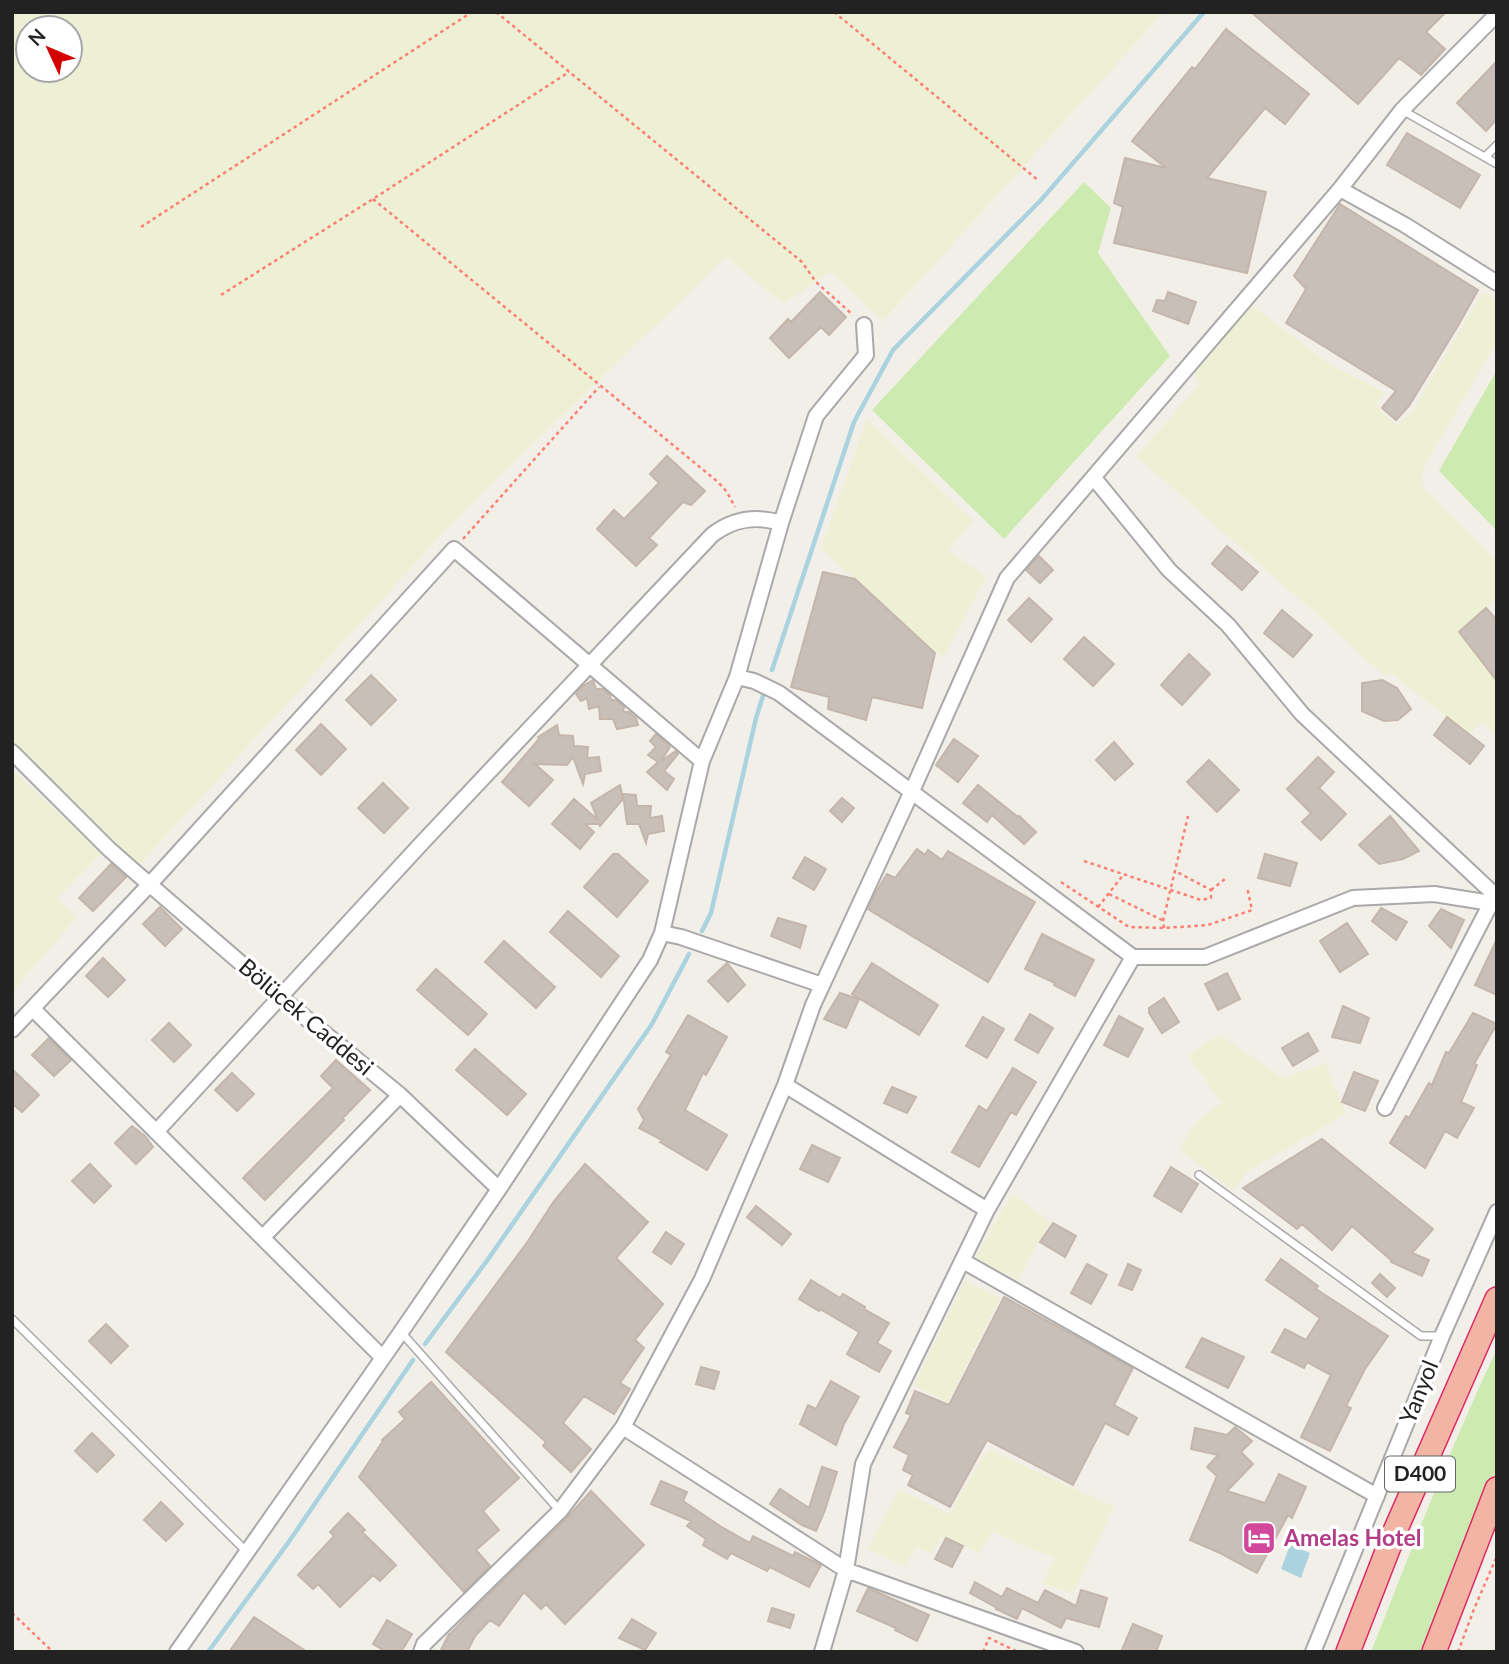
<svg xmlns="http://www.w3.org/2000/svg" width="1509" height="1664" viewBox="0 0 1509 1664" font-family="Lato,sans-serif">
<rect width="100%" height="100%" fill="#f2efe9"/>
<path fill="#eef0d5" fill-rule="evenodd" d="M12,12H1164L883,321L830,272L784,304L726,257L457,518L134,871L12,752ZM28,28H70V70H28Z
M1482,293L1497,299V342L1423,469V487L1497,560V598L1459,632L1497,681V737L1483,722L1468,734L1395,676L1382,674L1329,625L1136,456L1200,384L1194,374L1252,305L1331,365L1386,393L1375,406L1397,425L1412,412Z
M867,419L973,520L949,550L986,577L943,658L821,548Z
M12,770L102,853L57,899L77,917L12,993Z
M1220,1035L1283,1078L1325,1063L1346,1114L1248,1171L1233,1190L1180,1150L1193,1125L1221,1103L1188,1055Z
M1012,1194L1050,1221L1018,1280L975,1257Z
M965,1281L1000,1298L948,1402L914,1385Z
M988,1449L1114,1507L1073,1594L1043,1584L1054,1558L992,1532L979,1553L941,1536L932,1554L917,1547L904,1567L868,1549L899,1489L949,1514Z"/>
<path fill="#cdebb0" d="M1084,182L1111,208L1098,253L1170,356L1004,539L872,410Z
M1497,370V531L1439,471Z
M1497,1349V1469L1425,1652H1371C1411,1550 1450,1448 1497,1349Z"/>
<path fill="#aad3df" d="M1290,1545L1310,1553L1301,1578L1281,1569Z"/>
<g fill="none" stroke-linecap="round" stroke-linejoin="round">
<path stroke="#aad3df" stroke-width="4.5" d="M772,670L854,422L893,350L1041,200L1204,12
M702,931L711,913L756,718L763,696
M425,1344L486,1262L652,1024L689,954
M208,1652L288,1543L413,1360"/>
</g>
<path fill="#c7bfb8" stroke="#c4b6ab" stroke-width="2" d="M1251,12H1446L1426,32L1445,49L1421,75L1399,58L1358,104Z
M1226,29L1309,94L1285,124L1265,108L1207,178L1266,192L1247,273L1114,243L1123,207L1114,203L1125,158L1166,168L1132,141L1192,67L1195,69Z
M1497,61V119L1486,131L1457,103Z
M1407,133L1480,175L1460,208L1387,165Z
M1340,204L1478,290L1459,324L1409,406L1396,420L1382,408L1396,391L1286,323L1306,289L1294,276Z
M820,292L846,317L829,335L821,327L789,358L770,338L788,319L791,322Z
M1168,292L1196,302L1188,324L1153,311L1157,300L1165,301Z
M667,456L705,491L691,505L683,502L649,538L657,545L636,566L597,529L614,510L624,519L659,483L650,474Z
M1227,546L1258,572L1242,590L1212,564Z
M1039,556L1053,570L1040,583L1026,570Z
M823,572L855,579L935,653L922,708L872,697L866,720L828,709L829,697L791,687Z
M1029,598L1052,619L1031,642L1008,620Z
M1486,608L1497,620V681L1459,632Z
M1282,610L1312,635L1293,657L1264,633Z
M1084,637L1114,664L1093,686L1064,659Z
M1189,654L1210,674L1182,705L1161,685Z
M371,675L396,700L371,725L346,700Z
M593,680L596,689H603L610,695L611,700H616L624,707L623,712H629L636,718L638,725L617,729L613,719H600L599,706L589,709L587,698L581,701L576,694L583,686Z
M1382,680L1397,688L1411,709L1398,720L1384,721L1362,711V683Z
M1447,717L1484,746L1470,764L1434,735Z
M321,724L346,749L321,775L296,750Z
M557,725L559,735L573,736L574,746L588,747L587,758L599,757L601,771L585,774L583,784L573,757L567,765L535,764L553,780L529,806L502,782L539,739L538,737Z
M656,734L670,747L661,761L676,751L678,754L664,771L674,779L667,790L647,772L658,762L648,755L656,747L650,741Z
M954,739L978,756L958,782L936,765Z
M1114,742L1133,764L1115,780L1096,760Z
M1318,757L1334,772L1319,788L1346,814L1321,840L1302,822L1311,813L1287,789Z
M1209,760L1239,790L1217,812L1187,782Z
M383,783L408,808L384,833L358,808Z
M620,785L623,799L600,826L599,824H585L594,832L580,849L552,824L574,799L598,820L591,803Z
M978,785L1018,817L1019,816L1036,832L1024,844L992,815L987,822L963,803Z
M623,794L636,795L637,806H651L650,818L662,816L664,831L648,834L646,843L639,824H627Z
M842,798L854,808L842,822L830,811Z
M1390,816L1419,851L1403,859L1379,864L1359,845Z
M917,849L925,855L928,850L942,860L948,851L1035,902L988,982L868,909L876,892L887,874L895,878Z
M613,854H618L648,881L617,917L584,887Z
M1265,854L1297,863L1290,886L1258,878Z
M805,857L826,869L814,890L793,878Z
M111,864L126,877L93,911L79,898Z
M160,907L182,929L165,946L143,924Z
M1381,908L1407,922L1396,940L1372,921Z
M1441,909L1464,920L1451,948L1429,926Z
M568,911L619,956L601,977L550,932Z
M778,918L806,926L800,948L771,936Z
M1347,923L1368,954L1340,972L1320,941Z
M1042,934L1094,960L1075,996L1054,985L1055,983L1025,969Z
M1497,939V995L1475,985Z
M504,941L555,987L536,1008L485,962Z
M103,958L125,980L108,997L86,976Z
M727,963L745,985L728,1002L708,981Z
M872,963L938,1005L919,1035L852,994Z
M436,969L487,1014L468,1035L417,990Z
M1227,973L1240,999L1218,1010L1205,984Z
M840,993L859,999L846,1028L824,1019Z
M1164,998L1179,1022L1162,1033L1149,1013V1008Z
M1343,1006L1369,1018L1360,1043L1332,1037Z
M1473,1013L1497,1024L1474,1064L1477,1065L1461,1102L1474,1108L1457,1138L1445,1131L1425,1168L1390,1143L1406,1116L1409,1118L1429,1083L1432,1085L1446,1052L1449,1053Z
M1030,1014L1053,1028L1038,1053L1015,1040Z
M688,1015L727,1037L706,1075L703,1073L685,1110L727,1135L707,1170L660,1142L662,1140L639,1128L644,1120L638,1109L671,1055L666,1052Z
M1119,1016L1143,1029L1128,1057L1104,1045Z
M983,1017L1004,1029L987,1058L966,1046Z
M169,1023L191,1045L174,1062L152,1040Z
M1308,1033L1318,1051L1293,1066L1282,1048Z
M49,1038L71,1060L54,1076L32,1055Z
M475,1049L526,1094L507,1115L456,1070Z
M336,1060L370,1090L342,1119L344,1120L265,1200L243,1178L333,1088L321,1076Z
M1013,1068L1036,1082L1016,1115L1011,1112L979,1167L952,1152L979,1106L987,1111Z
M12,1069L39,1095L22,1112L12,1103Z
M1354,1072L1378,1081L1365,1111L1342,1102Z
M232,1073L254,1094L237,1111L215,1090Z
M892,1087L916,1097L907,1113L884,1103Z
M132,1126L145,1136L153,1147L136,1164L115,1143Z
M1322,1139L1433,1229L1412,1253L1429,1260L1422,1276L1391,1262L1392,1261L1352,1226L1332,1250L1302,1224L1297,1229L1243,1188Z
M812,1145L840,1158L828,1182L800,1169Z
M90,1164L111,1186L94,1203L72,1181Z
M585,1164L648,1222L616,1258L663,1304L635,1340L644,1348L620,1383L630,1389L614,1414L584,1396L563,1423L591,1449L571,1472L543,1446L546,1442L446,1352L528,1241L554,1201Z
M1171,1167L1198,1184L1181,1212L1154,1196Z
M756,1206L791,1234L782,1245L747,1217Z
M1053,1223L1076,1236L1065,1257L1040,1242Z
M666,1232L684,1244L671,1264L653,1252Z
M1281,1259L1318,1286L1316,1289L1388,1336L1365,1369L1346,1406L1351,1408L1330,1451L1301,1437L1331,1375L1307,1362L1304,1368L1272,1352L1285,1329L1306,1340L1320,1318L1266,1280Z
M1087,1264L1107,1275L1091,1304L1071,1293Z
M1128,1264L1141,1270L1132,1290L1119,1285Z
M1380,1274L1395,1288L1387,1297L1372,1283Z
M811,1280L840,1298L843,1294L865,1307L864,1309L889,1323L877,1343L891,1351L879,1372L847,1354L859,1332L820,1309L819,1311L799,1299Z
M1004,1297L1133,1368L1114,1405L1137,1418L1128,1435L1105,1423L1073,1485L987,1440L950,1507L908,1485L913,1475L903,1470L909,1455L894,1447L911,1415L906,1413L915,1391L949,1405Z
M106,1324L128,1346L111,1363L89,1341Z
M1202,1338L1244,1357L1228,1388L1186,1367Z
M701,1367L719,1372L714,1389L696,1384Z
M831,1381L859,1397L844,1424L836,1445L800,1424L808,1405L816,1409Z
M431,1382L519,1478L483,1511L499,1530L476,1550L490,1566L464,1592L359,1477L383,1441L382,1440L405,1419L399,1412Z
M1235,1427L1252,1441L1241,1452L1253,1464L1227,1491L1265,1503L1279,1474L1306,1487L1292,1518L1288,1515L1257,1573L1220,1553L1190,1540L1217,1476L1207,1467L1218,1455L1191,1449L1195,1428L1227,1435Z
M92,1433L114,1455L97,1472L75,1451Z
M822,1467L837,1472L825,1510L816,1531L802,1525L770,1504L780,1489L809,1508Z
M661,1481L687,1492L683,1501L720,1526L750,1543L753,1536L793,1556L795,1552L821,1565L809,1587L770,1567L767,1571L731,1553L727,1559L703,1545L706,1539L687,1526L691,1521L651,1504Z
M591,1491L644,1545L565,1624L546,1604L541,1609L524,1592L499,1626L490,1620L475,1636L467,1652H440L449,1634H450L473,1610L567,1518Z
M161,1502L183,1524L166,1541L144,1520Z
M348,1513L365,1530L362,1532L396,1565L380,1581L373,1575L340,1607L318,1584L313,1589L298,1575L334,1536L330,1532Z
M946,1538L963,1546L952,1567L935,1559Z
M975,1582L1002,1597L1007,1588L1038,1603L1045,1590L1076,1606L1081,1590L1107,1598L1099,1627L1066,1618L1061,1628L1022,1608L1017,1619L996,1609L997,1608L970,1593Z
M868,1588L929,1615L917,1641L895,1630L896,1628L857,1611Z
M772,1608L794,1615L790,1628L768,1621Z
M254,1617L307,1652H229Z
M632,1619L656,1633L645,1650L619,1638Z
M387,1620L412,1634L401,1652H386L373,1644Z
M1133,1624L1162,1636L1156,1652H1121Z"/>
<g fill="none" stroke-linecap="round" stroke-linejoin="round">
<g stroke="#a9a9a9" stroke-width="10">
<path id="service" d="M1402,110L1497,164
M1485,157L1497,145
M1199,1175L1421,1336H1442
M12,1319L247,1552
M401,1332L560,1511"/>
</g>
<g stroke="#a9a9a9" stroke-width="18">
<path id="minor" d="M1340,189L1405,225L1497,283
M1094,478L1169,570L1228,625L1302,714L1497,897
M737,677L754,681L779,693L1133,957H1205L1353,898L1434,894L1497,904
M12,752L109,849L134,871L279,996L400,1095L499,1189
M702,761L737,677L781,523L816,416L866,355L864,325
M662,933L681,937L822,985
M33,1009L383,1358
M12,1030L150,884L454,549L702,761L662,933L650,960L499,1189L401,1332L177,1652
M785,1085L987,1210
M1385,1108L1491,903
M156,1132L420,845L712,535C733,519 755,515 781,523
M263,1237L400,1095
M963,1261L1377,1496
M623,1427L846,1570L1076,1652
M421,1652L424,1644L560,1511L623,1427L702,1279L785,1085L813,1005L912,791L1007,578L1340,189L1402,110L1497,14
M822,1652L846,1570L863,1464L987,1210L1133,957
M1313,1652L1442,1336L1497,1212"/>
</g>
<g stroke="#dc2a67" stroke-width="26">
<path id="trunk" d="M1348,1652L1395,1531L1497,1299
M1434,1652L1497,1489"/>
</g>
<path stroke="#fa8072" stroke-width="2.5" stroke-dasharray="3.5 3.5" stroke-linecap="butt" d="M496,12L802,262L816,282L853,315
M834,12L1039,181
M373,199L718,482L727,492L735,507
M141,227L472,12
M221,295L373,199L569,72
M463,539L599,387
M1084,861L1201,900L1211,898V890L1175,871
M1061,882L1129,927L1164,928L1208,925L1252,910L1247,887
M1211,890L1225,879
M1109,894L1162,920
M1098,907L1124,874
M1164,928L1163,921L1188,816
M12,1613L53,1652
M983,1652L989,1638L1018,1652
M1458,1652L1474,1609L1497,1556"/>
<use href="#service" stroke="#fff" stroke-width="7"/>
<use href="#minor" stroke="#fff" stroke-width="14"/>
<use href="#trunk" stroke="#f2b4a3" stroke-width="23"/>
</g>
<defs>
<g id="hotel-square" transform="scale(1.75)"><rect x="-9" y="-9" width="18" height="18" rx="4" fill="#d1479c" stroke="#fff"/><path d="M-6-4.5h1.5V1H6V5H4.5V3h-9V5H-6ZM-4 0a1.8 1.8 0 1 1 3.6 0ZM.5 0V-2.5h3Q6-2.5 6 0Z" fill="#fff"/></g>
</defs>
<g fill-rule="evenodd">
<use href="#hotel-square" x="1259" y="1538"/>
</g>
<g text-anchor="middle" stroke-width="7" stroke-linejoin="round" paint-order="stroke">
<rect fill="#fff" stroke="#646464" stroke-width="2" x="1385" y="1456.5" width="70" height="35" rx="5"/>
<g font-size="21" font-weight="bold" fill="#222">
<text x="1420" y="1481">D400</text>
</g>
<g font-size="23" fill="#222" stroke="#fff">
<text transform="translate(306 1017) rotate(40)" y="8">Bölücek Caddesi</text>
<text transform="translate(1419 1392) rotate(-68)" y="8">Yanyol</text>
</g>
<g font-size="23" font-weight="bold" fill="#b23c85" stroke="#fff" text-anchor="start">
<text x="1284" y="1546">Amelas Hotel</text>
</g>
</g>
<rect width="1509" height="1664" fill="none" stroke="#222222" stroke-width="28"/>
<g transform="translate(49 49) rotate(314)"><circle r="33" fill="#ffffff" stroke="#a7a7a7" stroke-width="2"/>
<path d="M0-5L12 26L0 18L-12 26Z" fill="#d40000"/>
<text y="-10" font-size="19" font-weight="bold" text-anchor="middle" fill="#222222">N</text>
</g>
</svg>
